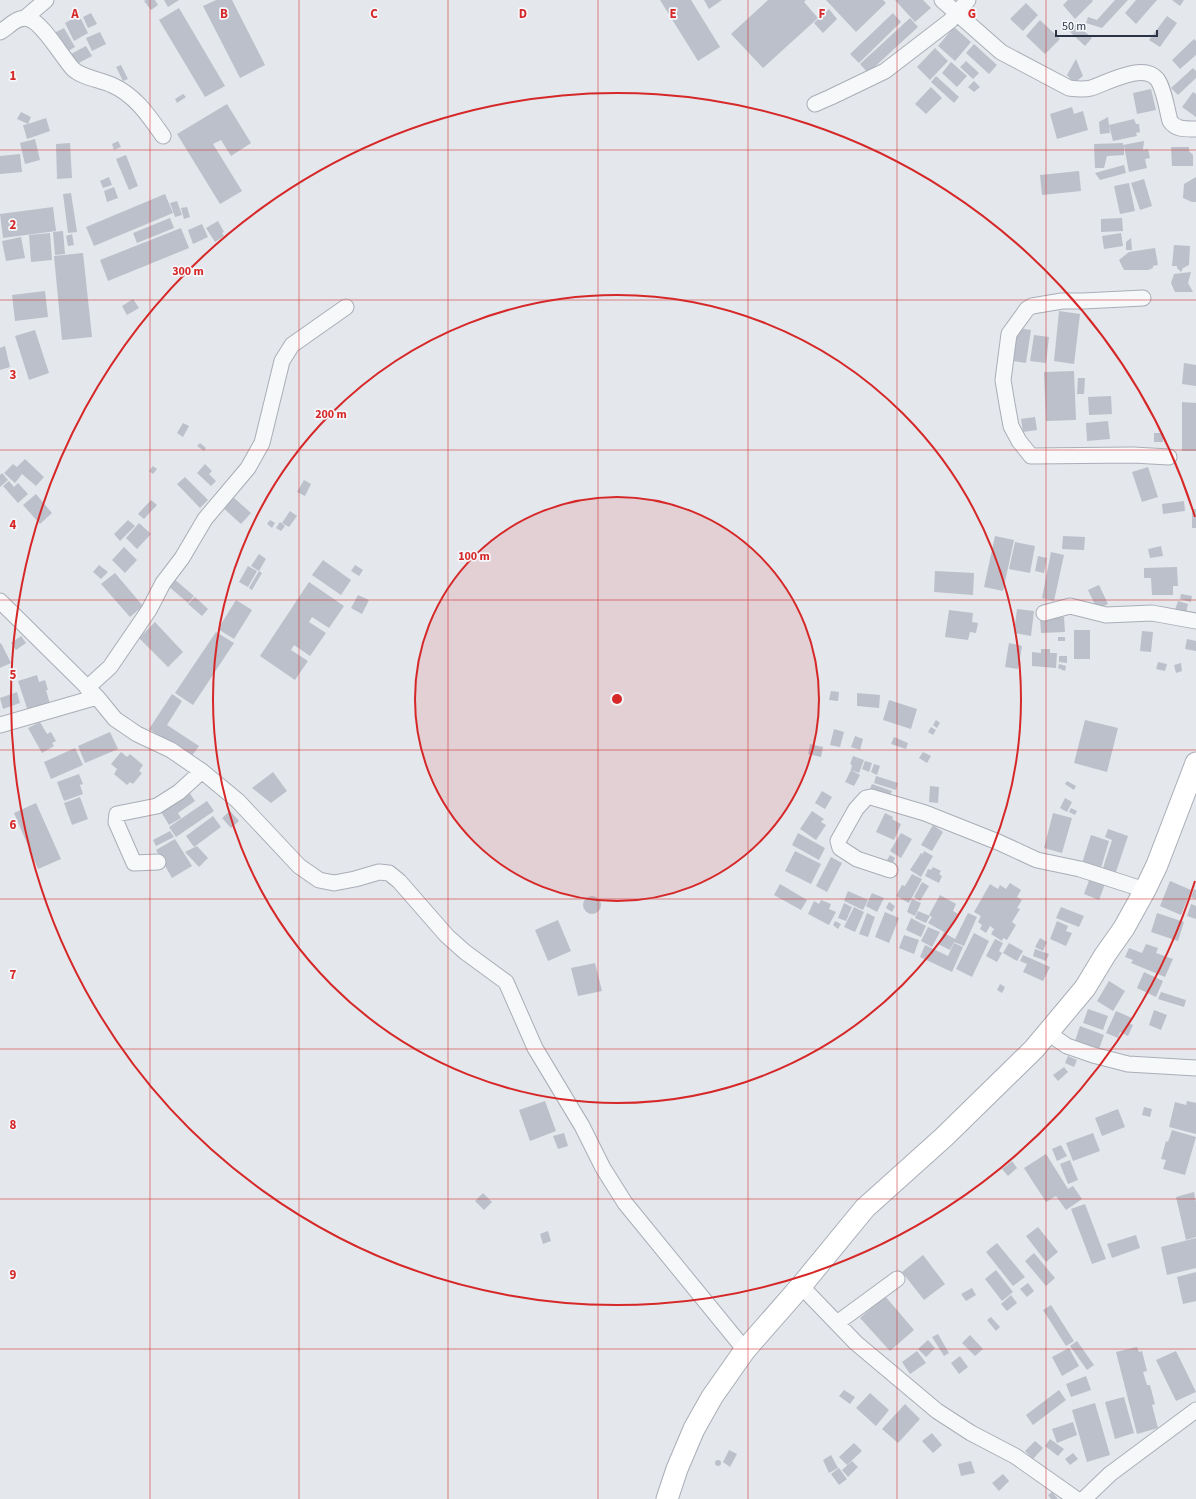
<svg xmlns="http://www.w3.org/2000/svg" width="1196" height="1499" viewBox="0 0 1196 1499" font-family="'Source Sans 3',sans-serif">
<rect width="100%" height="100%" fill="#e4e7ec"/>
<path fill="#bbc0ca" d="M146,0H155L158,5L151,10L144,1Z
M164,0H179L168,7Z
M216,0H232L265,65L240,78L203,6Z
M660,0H691L720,47L698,61Z
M704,0H722L709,9Z
M768,0H806L804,2L818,18L763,68L731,34Z
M826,0H883L886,3L856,32Z
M895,0H923L931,8L915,22Z
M1068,0H1092L1093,1L1075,19L1063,5Z
M1115,0H1128L1102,28L1086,23L1088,17L1097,20Z
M1136,0H1157L1136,24L1125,13Z
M1172,0H1184L1180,6Z
M1026,3L1038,15L1023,31L1010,19Z
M179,8L225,86L205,97L159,20Z
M829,9L837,19L823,33L814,23Z
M91,13L97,24L88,28L83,17Z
M893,13L901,22L859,63L850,54Z
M79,15L88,33L74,41L65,23Z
M1167,16L1177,23L1160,47L1149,40Z
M910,18L918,27L868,73L860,64Z
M1040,20L1060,39L1045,54L1026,36Z
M1076,24L1092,38L1085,46L1069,31Z
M954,27L971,42L955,61L938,46Z
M64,28L75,47L63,54L52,34Z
M100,32L106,44L92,51L86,38Z
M1194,39L1196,41V55L1180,69L1172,60Z
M974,44L997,65L989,74L966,53Z
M86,46L92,56L77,64L71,54Z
M935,48L948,61L930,80L917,67Z
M1076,59L1083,76L1074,83L1067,75Z
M966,61L979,73L973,79L960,67Z
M951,62L967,76L957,87L942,73Z
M121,65L128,79L123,81L116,67Z
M1193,68L1196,71V78L1178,95L1171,88Z
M936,76L959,97L954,103L931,82Z
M974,81L980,87L974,92L968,87Z
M931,87L942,98L926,114L915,104Z
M1151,89L1156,110L1137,114L1133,93Z
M1193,92L1196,94V117L1182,107Z
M183,94L186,97L177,103L175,99Z
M227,104L251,143L231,156L221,140L213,144L242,191L220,204L177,134Z
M1072,107L1074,114L1083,111L1088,130L1057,139L1050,114Z
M21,112L31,117L28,124L46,118L50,131L27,139L23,125L28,124L17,119Z
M1108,117L1110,133L1100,134L1099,122Z
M1134,119L1136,124H1139L1140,132L1136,133L1137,136L1113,141L1109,125Z
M35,139L40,160L25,164L20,143Z
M118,141L121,147L114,150L112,144Z
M1144,141L1143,150L1148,149L1150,158L1145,159L1147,168L1129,172L1124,146V155L1107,156L1104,168H1095L1094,144L1123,143V145Z
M70,143L72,178L57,179L56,144Z
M1171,147H1189V151L1193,155V166H1172Z
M20,154L22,172L0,174V156Z
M126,155L138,186L129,190L116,159Z
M1124,165L1126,173L1100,180L1095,173Z
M1079,171L1081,191L1042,195L1040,175Z
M109,177L112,185L103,188L100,181Z
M1196,177V202H1192L1183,198L1184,184Z
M1144,179L1152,206L1140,210L1131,183Z
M1129,183L1135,211L1120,214L1114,186Z
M114,187L118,198L107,202L104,191Z
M71,193L77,232L68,233L63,194Z
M165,194L173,213L94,246L86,227Z
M177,201L182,215L175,217L170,203Z
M53,207L56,231L3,238L0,214Z
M187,207L190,217L184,219L181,208Z
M170,218L174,228L137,243L133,233Z
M1122,218L1123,231L1101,232V219Z
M218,221L224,232L222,233L224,236L215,242L206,228Z
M202,224L208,237L193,244L188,230Z
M181,228L189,248L108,281L100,260Z
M63,231L65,254L55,255L53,232Z
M50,233L52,260L31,262L29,235Z
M1121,233L1123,246L1104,249L1102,236Z
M72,234L74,245L68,246L66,236Z
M21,237L25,258L6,261L2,241Z
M1131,238L1132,250H1126V242Z
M1174,245L1190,246L1189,265L1183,268L1181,272L1177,268V266H1172Z
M1155,248L1158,265L1153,266V268L1148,270H1124L1119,260L1129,252Z
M83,253L92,337L62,340L54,256Z
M1191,272L1188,283L1193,292H1175L1171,283L1174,274Z
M45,291L48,317L15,321L12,295Z
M133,299L139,308L127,315L122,306Z
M1059,311L1080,314L1074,364L1054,361Z
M1018,328L1031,330L1026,363L1013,361Z
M35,330L49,373L29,380L15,336Z
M1034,335L1049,337L1046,363L1030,361Z
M5,346L10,367L0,370V348Z
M1184,363L1196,365V386L1182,384Z
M1074,371L1076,420L1046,421L1044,372Z
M1078,378H1085L1084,394H1077Z
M1111,396L1112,414L1089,415L1088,397Z
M1182,402L1196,403V451H1182Z
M1035,417L1037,430L1023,432L1021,419Z
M1108,421L1110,439L1087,441L1086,423Z
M183,423L189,426L183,437L177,433Z
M1154,433H1163V442H1154Z
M200,443L206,448L204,451L197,446Z
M25,459L44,477L36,486L22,474L15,483L4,473L13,464L17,467Z
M205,464L212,471L209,474L216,481L211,486L197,473Z
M153,466L157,469L153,474L149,471Z
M1148,467L1158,497L1142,502L1132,472Z
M2,473L8,480L0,487V475Z
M185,477L208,500L200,508L177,484Z
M304,480L311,484L305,496L297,492Z
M9,481L14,487L18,483L28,494L18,503L3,486Z
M36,494L52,513L40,524L23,505Z
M232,496L251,513L241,524L222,507Z
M151,500L157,505L144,519L138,514Z
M1184,501L1185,511L1163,514L1162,504Z
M1192,509H1196V528H1192Z
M290,511L297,516L289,527L282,523Z
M128,520L135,526L120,541L114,534Z
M270,520L275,523L272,528L267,524Z
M280,522L285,526L281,531L276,528Z
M139,523L151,534L137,549L126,538Z
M995,536L1014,540L1003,591L984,587Z
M1063,536L1085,537L1084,550L1062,549Z
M1015,542L1035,546L1030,573L1009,569Z
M1161,546L1163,556L1150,558L1148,549Z
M124,547L137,560L125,573L112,560Z
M1051,552L1064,555L1054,601L1042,598Z
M259,554L266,559L259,571L251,566Z
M1038,556L1047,558L1044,573L1035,571Z
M323,560L351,580L341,595L312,575Z
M99,565L108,572L101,579L93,572Z
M355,565L363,570L359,576L351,571Z
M248,566L257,571L248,587L239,582Z
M1177,567L1178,586H1173V595H1152L1151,578H1144V568Z
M259,571L262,573L252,590L249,588Z
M935,571L974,573L973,595L934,592Z
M115,573L143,606L130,617L101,584Z
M173,578L194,596L188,603L167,585Z
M309,582L344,606L329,628L312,617L309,622L326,633L310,656L294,645L291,650L308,661L295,680L260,656Z
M1099,585L1108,604L1097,609L1088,590Z
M1181,594L1192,596L1191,602L1180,599Z
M358,595L369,600L362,614L351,608Z
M195,597L208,609L202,616L188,604Z
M236,600L252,610L234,639L218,629Z
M1178,601L1188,604L1186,613L1175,610Z
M1017,609L1034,611L1031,636L1014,633Z
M949,610L973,613L972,622L978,623L976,633L970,632L968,640L945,637Z
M1064,617L1065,632L1041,633L1040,618Z
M155,622L183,652L168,667L139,638Z
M1074,630H1090V659H1074Z
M1142,631L1153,632L1151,652L1140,651Z
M216,632L234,643L193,705L175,693Z
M21,636L26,643L16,650L11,643Z
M1058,637H1065V641H1058Z
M1187,639L1196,641V651L1185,649Z
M1,643L11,663L0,668V644Z
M1009,643L1022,646L1018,669L1005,667Z
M1041,649H1050V653H1057L1056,668L1032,666V652L1041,653Z
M1059,656H1067V663L1059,662Z
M1158,662L1167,664L1165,671L1156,669Z
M1181,663L1182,671L1176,673L1174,665Z
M1059,664L1066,666L1065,671L1058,668Z
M37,675L39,682L45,680L48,690H46L50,704L28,711L18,681Z
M831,691L839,692L838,701L829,700Z
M17,692L20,703L3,709L0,698Z
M857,693L880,695L879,708L857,706Z
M172,694L182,701L167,725L199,746L191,757L149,729Z
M889,700L917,709L911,729L883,720Z
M936,720L940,723L937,728L933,725Z
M1085,720L1118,728L1107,772L1074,763Z
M40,722L47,734L51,732L56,741L52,743L54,746L42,753L28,728Z
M931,727L936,730L933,735L928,732Z
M834,729L844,732L840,747L830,745Z
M110,732L118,749L85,763L78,746Z
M855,736L863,739L860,750L851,747Z
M894,737L908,743L906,749L891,744Z
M810,744L823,747L821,757L808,754Z
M75,748L83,765L51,779L44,762Z
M121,752L127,757L130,754L143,765L139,771L142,773L133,784L130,782L127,785L114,774L117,769L111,764Z
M923,752L931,756L927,763L919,758Z
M853,756L864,760L859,773L851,770L852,765L850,764Z
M865,761L872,763L869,772L862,769Z
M874,764L880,766L877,775L871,772Z
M851,770L860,775L854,786L845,782Z
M273,772L287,791L271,803L252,788Z
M79,774L83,784L80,785L83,794L64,801L57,782Z
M876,776L898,783L896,790L874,783Z
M1067,781L1076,786L1074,790L1065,784Z
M872,784L892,791L889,798L869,791Z
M930,786L939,787L938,803L929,802Z
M822,791L832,797L825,809L815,803Z
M189,792L195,801L178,813L181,818L169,825L160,810Z
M80,797L88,819L72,825L64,803Z
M1065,798L1072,802L1067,812L1060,808Z
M207,801L214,811L176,837L169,827Z
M36,803L61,859L38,869L14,813Z
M1071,808L1077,811L1075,815L1069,812Z
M230,811L239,821L231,828L222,818Z
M812,811L824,819L821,822L826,825L816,840L800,829Z
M885,813L893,817L892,819L901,824L894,840L876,832Z
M1053,813L1072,818L1062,853L1044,848Z
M213,816L221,827L194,847L186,836Z
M933,825L943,832L932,851L921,845Z
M1108,829L1128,836L1115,875L1102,871L1112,840L1105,837Z
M170,831L174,837L156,846L153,840Z
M798,833L825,848L819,860L792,845Z
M901,833L912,839L901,858L890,851Z
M1091,835L1109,841L1101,868L1082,863Z
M175,839L192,866L172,878L156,850Z
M197,846L208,858L199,867L185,852Z
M795,851L821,864L811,884L785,871Z
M924,851L933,856L921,877L910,870L921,853L923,854Z
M890,855L895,858L892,865L886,862Z
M831,857L842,863L827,892L816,886Z
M933,867L941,871L939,874L942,876L939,883L925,876L928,869L931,870Z
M912,874L922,879L909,903L896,896L902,885L905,886Z
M1090,878L1105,884L1099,900L1084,894Z
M1170,881L1191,890L1181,915L1160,906Z
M922,882L929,886L920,901L914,897Z
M1010,883L1021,890L1017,897L1022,900L1017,908L1020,909L1012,922L1016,925L1007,940L1003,938L1002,941L991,934L994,929L990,926L986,933L980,929L982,925L978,922L981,916L974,912L990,884L998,889L1000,885L1006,889Z
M780,884L807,900L801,910L774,895Z
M1194,889L1196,890V899L1191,897Z
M848,891L868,900L863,910L844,901Z
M872,893L884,898L877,912L866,906Z
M940,895L956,904L953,911L958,914L946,934L955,939L968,913L977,917L964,946L954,942L950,950L938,944L944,932L928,923L932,917L929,915Z
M583 905a9 9 0 1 1 18 0a9 9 0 1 1-18 0Z
M912,899L921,903L915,916L907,912Z
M821,900L831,904L829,909L836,912L829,925L808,914L814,901L819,904Z
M889,902L895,906L892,912L886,908Z
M844,903L852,907L846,921L838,918Z
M1191,904L1196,906V919L1187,916Z
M854,907L864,912L855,932L844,927Z
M1061,907L1084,916L1079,927L1056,918Z
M918,911L930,916L926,923L915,918Z
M885,912L899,918L889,943L875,937Z
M867,913L875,917L868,937L859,934Z
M1157,913L1184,922L1178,941L1151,932Z
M911,918L926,926L921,937L906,930Z
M558,920L571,951L548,961L535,930Z
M835,921L841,924L838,929L833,925Z
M1057,921L1068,926L1066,931L1072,933L1066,946L1050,939Z
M928,927L940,932L932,947L921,941Z
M974,933L989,941L972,977L956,969Z
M904,935L919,940L914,954L899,948Z
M1040,938L1047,942L1043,951L1035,947Z
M995,939L1003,943L999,951L1002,953L997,962L986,956Z
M954,943L963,947L952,972L920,957L925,945L948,956Z
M1009,943L1023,951L1017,961L1003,953Z
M1146,944L1158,948L1156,953L1173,959L1165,977L1131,963L1133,960L1125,957L1129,948L1142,953Z
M1035,949L1049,954L1046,961L1033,956Z
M1023,955L1050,967L1043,981L1023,972L1027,964L1020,961Z
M595,963L602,991L578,996L571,968Z
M1144,972L1163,981L1156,997L1137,988Z
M1109,981L1125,991L1113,1011L1097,1001Z
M1000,984L1005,987L1002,993L997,990Z
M1161,992L1186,1000L1184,1007L1158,999Z
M1088,1009L1108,1016L1103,1030L1083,1023Z
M1154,1010L1167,1015L1161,1030L1149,1025Z
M1116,1011L1132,1018L1129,1023L1133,1025L1128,1036L1120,1032L1118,1038L1106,1033Z
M1080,1026L1104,1035L1098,1052L1074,1044Z
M1068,1056L1077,1060L1074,1067L1065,1063Z
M1064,1067L1068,1072L1058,1081L1053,1075Z
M545,1101L556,1131L530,1141L519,1110Z
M1187,1101L1196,1103V1134L1169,1127L1175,1102L1186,1105Z
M1144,1107L1152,1109L1150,1117L1142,1115Z
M1118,1109L1125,1127L1102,1136L1095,1118Z
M1172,1130L1196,1137L1185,1175L1163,1169L1166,1160L1161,1159L1166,1141L1168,1142Z
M564,1133L568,1146L558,1149L553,1136Z
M1093,1133L1100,1151L1073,1161L1066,1143Z
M1061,1145L1067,1156L1057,1161L1052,1149Z
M1046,1154L1068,1189L1073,1186L1082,1199L1066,1210L1056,1196L1046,1202L1024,1168Z
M1070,1160L1078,1180L1068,1184L1060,1164Z
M1012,1161L1017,1168L1008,1176L1002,1169Z
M1194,1192L1196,1202V1237L1186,1240L1176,1197Z
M483,1193L492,1202L484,1210L475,1201Z
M1085,1204L1106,1259L1092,1264L1071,1209Z
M1038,1227L1058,1252L1046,1262L1026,1236Z
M548,1231L551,1241L543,1244L540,1234Z
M1136,1235L1140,1248L1112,1258L1107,1244Z
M1196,1238V1268L1167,1275L1161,1247Z
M997,1243L1025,1277L1013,1286L986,1252Z
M1034,1253L1055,1278L1046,1286L1025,1261Z
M923,1255L945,1284L924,1300L902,1272Z
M996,1270L1013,1292L1002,1301L985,1279Z
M1196,1272V1301L1183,1304L1177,1277Z
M1028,1283L1034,1291L1027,1297L1020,1289Z
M972,1288L976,1295L966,1301L961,1294Z
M1011,1295L1017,1303L1007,1311L1001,1304Z
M885,1296L914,1330L890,1351L860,1318Z
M1051,1305L1074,1341L1066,1346L1043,1310Z
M991,1317L1000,1327L996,1331L987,1320Z
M938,1334L949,1353L944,1356L932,1337Z
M970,1335L983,1349L975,1356L962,1343Z
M928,1340L935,1348L926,1357L918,1349Z
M1077,1341L1094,1365L1087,1370L1070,1346Z
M1137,1347L1139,1352L1142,1351L1147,1371L1143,1372L1147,1385H1150L1155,1404L1152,1405L1158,1428L1137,1434L1116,1352Z
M1069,1348L1079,1366L1062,1376L1052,1357Z
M917,1351L926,1363L910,1374L902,1362Z
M1176,1351L1196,1392L1176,1401L1156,1360Z
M960,1356L968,1367L959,1374L951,1363Z
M1086,1376L1091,1390L1071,1397L1066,1384Z
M844,1390L855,1397L850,1404L839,1396Z
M1059,1390L1066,1400L1033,1425L1026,1415Z
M870,1393L889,1410L876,1426L856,1408Z
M1124,1397L1134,1433L1115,1439L1105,1402Z
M1095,1403L1110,1455L1087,1462L1072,1410Z
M905,1404L920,1419L898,1443L882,1429Z
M1073,1422L1077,1435L1057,1443L1052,1429Z
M932,1433L942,1445L933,1453L922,1441Z
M1050,1439L1064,1449L1058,1456L1045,1446Z
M1035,1441L1043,1448L1033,1459L1025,1451Z
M854,1443L862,1451L847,1465L839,1457Z
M729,1450L737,1454L730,1467L723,1462Z
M1073,1453L1078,1459L1070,1465L1065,1459Z
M831,1455L838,1468L829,1473L823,1460Z
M715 1463a3 3 0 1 1 6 0a3 3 0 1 1-6 0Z
M852,1461L858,1467L848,1477L842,1470Z
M971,1461L975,1473L961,1476L958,1464Z
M839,1468L847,1479L839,1485L831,1474Z
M1003,1474L1009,1481L999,1491L992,1483Z
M1052,1492L1058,1499H1051L1048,1495Z"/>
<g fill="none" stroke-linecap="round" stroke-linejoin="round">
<g stroke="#a9aeb7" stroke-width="17">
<path id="street" d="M942,0L1001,52L1069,88C1077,89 1083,90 1091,88C1107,83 1143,62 1157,79C1164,88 1167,110 1170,121C1176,130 1186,129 1196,129
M25,18L46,0
M0,32C9,27 18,15 29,19C43,23 62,57 73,69C81,77 101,80 112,85C135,95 149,116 163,136
M815,104L831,97L885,71L950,21L968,0
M1143,298L1083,301H1062L1032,306L1027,309L1009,334L1003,380L1007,404L1011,426L1019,441L1031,456L1133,455L1169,457
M0,601L97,697L115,719L137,734L171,750L203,772L238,801L299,866L319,880L334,883L355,879L379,872L389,873L399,881L447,936L465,952L506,982L535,1048L582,1126L603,1168L625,1203L745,1350
M1044,613L1070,606L1106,615L1152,613L1196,621
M87,688L110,667L149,610L163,583L182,558L205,519L248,468L262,443L282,361L292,345L346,307
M0,725L97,697
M158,862L134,863L116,822L117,814L157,806L179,792L202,771
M890,870L857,859L840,848L838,841L856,809L866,798L871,797L925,813L998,842L1037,860L1080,869L1145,890
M1048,1033L1067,1046L1093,1055L1128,1064L1196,1068
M801,1286L856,1343L937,1411L971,1433L1015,1456L1076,1499
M837,1323L897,1279
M1084,1499L1110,1474L1196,1410"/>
</g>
<g stroke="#a9aeb7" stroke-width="23">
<path id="secondary" d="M667,1499L677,1469L694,1429L712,1397L745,1350L801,1286L865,1208L944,1137L1034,1049L1085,988L1105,955L1124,928L1145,890L1157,865L1196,763"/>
</g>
<use href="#street" stroke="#f7f8fa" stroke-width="15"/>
<use href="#secondary" stroke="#fff" stroke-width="21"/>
</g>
<path fill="none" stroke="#d62828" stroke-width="1" stroke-opacity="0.55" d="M150,0V1499M299,0V1499M448,0V1499M598,0V1499M748,0V1499M897,0V1499M1046,0V1499M0,150H1196M0,300H1196M0,450H1196M0,600H1196M0,750H1196M0,899H1196M0,1049H1196M0,1199H1196M0,1349H1196"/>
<circle cx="617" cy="699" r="202" fill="#d62828" fill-opacity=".12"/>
<g fill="none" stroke="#d62828" stroke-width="2">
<circle cx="617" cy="699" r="202"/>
<circle cx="617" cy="699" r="404"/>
<path d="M1195 881A606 606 0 1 1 1195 517"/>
</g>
<g font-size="13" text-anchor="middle" font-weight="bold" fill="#d62828" stroke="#f4f6f9" stroke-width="3.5" stroke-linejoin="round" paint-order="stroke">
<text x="75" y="18">A</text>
<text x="224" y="18">B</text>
<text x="374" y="18">C</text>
<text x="523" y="18">D</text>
<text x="673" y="18">E</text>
<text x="822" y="18">F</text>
<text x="972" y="18">G</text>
<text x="13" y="80">1</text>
<text x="13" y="229">2</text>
<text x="13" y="379">3</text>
<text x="13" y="529">4</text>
<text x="13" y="679">5</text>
<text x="13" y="829">6</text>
<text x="13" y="979">7</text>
<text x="13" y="1129">8</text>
<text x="13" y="1279">9</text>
</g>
<circle cx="617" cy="699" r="6" fill="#d62828" stroke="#f4f6f9" stroke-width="2"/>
<g font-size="12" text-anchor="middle" font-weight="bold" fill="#d62828" stroke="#f4f6f9" stroke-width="3.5" stroke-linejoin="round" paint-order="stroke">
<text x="188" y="275">300 m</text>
<text x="331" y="418">200 m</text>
<text x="474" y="560">100 m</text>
</g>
<path d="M1056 30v6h101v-6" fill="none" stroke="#2b3445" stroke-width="2"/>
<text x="1062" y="30" font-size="12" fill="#2b3445" stroke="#f4f6f9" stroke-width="3" paint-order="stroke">50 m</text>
</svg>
